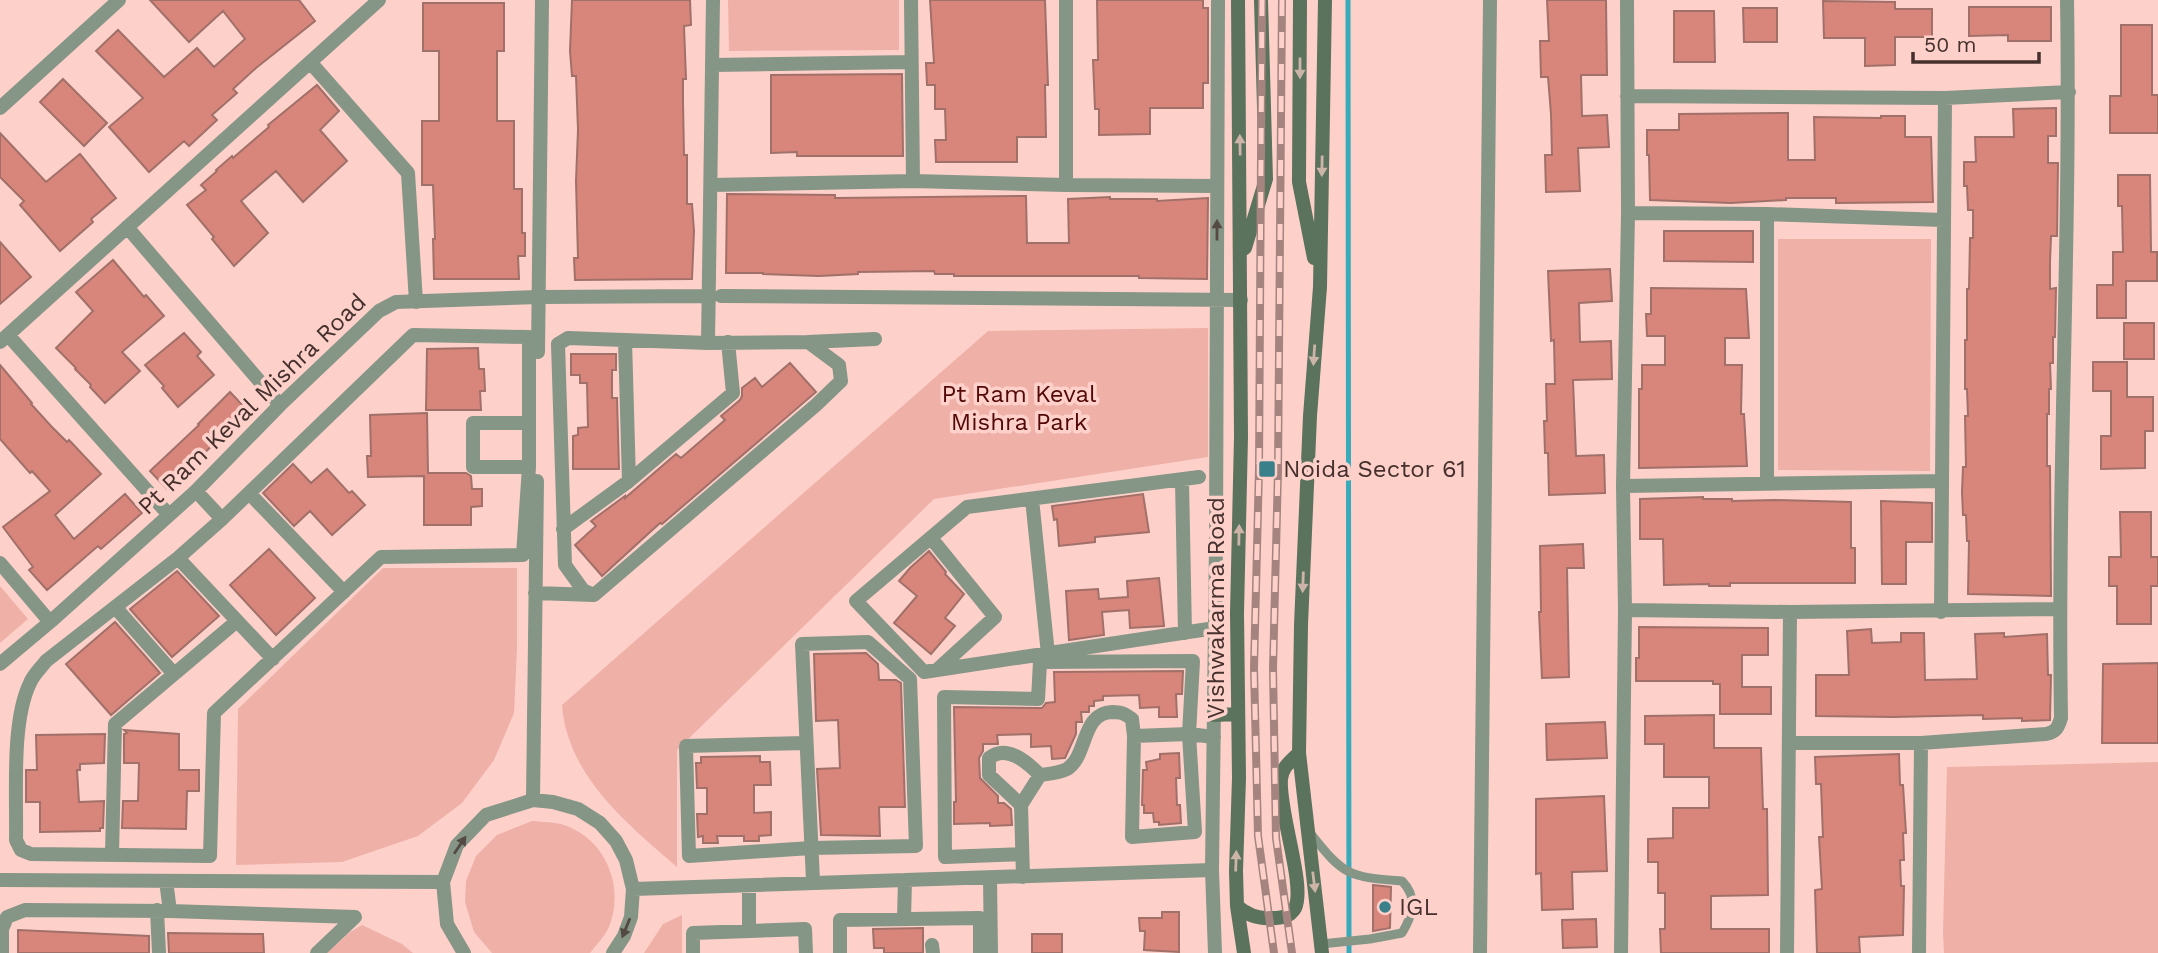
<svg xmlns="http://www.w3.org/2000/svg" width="2158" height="953" viewBox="0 0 2158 953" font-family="'Work Sans',sans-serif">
<rect width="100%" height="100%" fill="#fdd1ca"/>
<path fill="#efb0a7" d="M728,0H899V50L729,51Z
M1778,239H1931L1930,471L1778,470Z
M1208,328V457L934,499L677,750V867C627,824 567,775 562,705L988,331Z
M383,568H517V649L514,713L494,760L462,803L418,836L342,862L236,865L238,709Z
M0,586L28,619L0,643Z
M2158,762V953H1944L1943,932L1947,767Z
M532,821C542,822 555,822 564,825C606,839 625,887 609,927C605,936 596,945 590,953H492L474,932L465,902L466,881L476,856L497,835Z
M682,915V953H644L663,924Z
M362,925L402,944L413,953H327L350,932Z"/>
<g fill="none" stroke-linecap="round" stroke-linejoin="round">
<path stroke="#38abba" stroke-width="5" d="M1348,0L1349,953"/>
</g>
<path fill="#d8867c" stroke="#a17069" stroke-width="2" d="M150,0H299L315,21L256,68L233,89L237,93L212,115L217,120L189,146L184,141L149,172L109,127L143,98L96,51L118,30L164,77L197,48L214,67L245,39L223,11L189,42Z
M572,0H690L691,25L684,26L686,79H683V102L684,155H687V204H692L694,231L692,279L575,280L574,258H578L576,181L578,130L576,76H572L570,51Z
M930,0H1045L1048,85H1045L1046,137H1017V162H936L935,140H946L945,109H935V85H927L926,63H934Z
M1097,0H1203V8H1208V83H1203V108H1150V134L1099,135V109H1095L1093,60H1098Z
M1547,0H1606L1607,75H1581L1582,116L1607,115L1609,147L1578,148L1580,191L1546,192L1545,155H1552L1551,114L1548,77H1541L1540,41H1549Z
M1823,1L1895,2V9H1932V37H1895V65L1865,66V38H1824Z
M423,3H504V51H497V121H514V189H522V233H525V256H518L519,279H434L433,239H435L433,185H422V121H439V51H423Z
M1969,7H2051V41H2008V35L1969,36Z
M1743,8H1777V42H1744Z
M1674,11H1714L1715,62H1674Z
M2121,25H2152V95H2158V133H2110V96H2121Z
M902,74L903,156H797V152L771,153V75Z
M63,79L107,123L84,146L40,102Z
M317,85L339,111L320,130L347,161L303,202L276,171L241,201L268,233L234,266L212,239L214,237L187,205L206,190L201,185L217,171L216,170L232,156L233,158L269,127L268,125Z
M2056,108V136H2048V163H2058L2057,236H2051L2050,262V289L2056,288L2055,337H2053V363H2050L2051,389H2049V414H2047V466H2050L2051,596L1968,594L1969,541H1967L1966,515H1963L1962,492L1963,467H1966L1965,416H1968L1967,389H1965V340H1967V289H1969L1970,238H1973V210H1968L1967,186H1964V162H1976L1975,137H2014L2013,109Z
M1788,113V160H1815L1814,117L1881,118V116H1905V137H1931L1933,202L1836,203V198H1786V200L1731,203L1650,200L1649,155H1647V130H1679V114Z
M0,133L46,182L80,154L116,198L91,219L93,222L60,251L20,205L24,201L0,177Z
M2118,175H2150L2151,252H2157V281H2126V318H2097V285H2113V252H2123L2122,206H2118Z
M727,194L835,195V198L1026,196L1027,243H1069L1068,199L1110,197V199H1157V201L1208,198L1207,279L1139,278V276H954V274H935L934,271L858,272V274L819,276L763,274V273H726Z
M1664,231H1753V262L1664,261Z
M0,242L31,277L0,304Z
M113,260L144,297L146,295L164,316L122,352L140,371L105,403L90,387L91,385L75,369L76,368L56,348L93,311L76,292Z
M1610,269L1612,301L1579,303L1580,342L1611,341L1612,379L1573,380L1576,456L1604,455L1605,493L1549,495L1548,453H1545L1544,421H1547L1546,384H1555L1554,340L1551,341L1548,271Z
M1651,288L1746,289L1749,338H1725V365H1742L1741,414H1744L1747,466L1639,468V389H1642V365H1665V336H1647L1646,314H1651Z
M2124,323H2154V359H2124Z
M184,333L201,352L197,356L214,375L178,407L162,388L164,386L145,365Z
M478,348L479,369H484L485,391H480L481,410H426L427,349Z
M571,354H616V370H612V398H617L619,469H573V436L578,435V428L588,427L587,383H580V375H571Z
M2093,362H2127V397H2153V431H2145V468L2101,469V436H2111V391H2093Z
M790,363L816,392L662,524L660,523L602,576L575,545L596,526L591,521L625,496V498L676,454L681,458L725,420L721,416L740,400L742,396V388L755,378L762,387Z
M0,365L32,403L31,404L51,426L67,442L69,440L101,474L55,515L74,539L125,494L142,513L101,549L98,546L47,590L29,570L33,567L3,527L50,491L32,471L30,473L0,439Z
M230,392L248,411L167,489L150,471L199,425L198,424Z
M427,413L428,473H466L471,476L472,489H482V506L471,507V525H424V476L368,477L367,456H371L370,415Z
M293,464L311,483L327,469L349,493L352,491L365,505L332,535L310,511L294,526L263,493Z
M1143,494L1149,532L1095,537V542L1059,546L1057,519L1054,520L1052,506Z
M1703,497V499H1732V501L1775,500L1851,502V548H1855V583H1730V586H1709V584L1664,585L1663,539H1640V499Z
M1881,501L1932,503V542H1906V584H1882Z
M2120,512H2151V557H2158V586H2151V624H2117V586H2109V557H2121Z
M1583,544L1584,568H1567L1569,677L1542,678L1539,612H1541L1540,546Z
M269,549L315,598L276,635L230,585Z
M929,551L946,572L945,574L964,594L945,618L955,626L931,654L894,623L917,596L899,581L910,568Z
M177,571L219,616L172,657L130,609Z
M1159,578L1164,626L1130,628L1129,610L1102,612L1104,635L1069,640L1066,591L1098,589L1099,599L1128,597L1127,581Z
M115,622L160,673L111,715L66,664Z
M1639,627L1768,628V655H1742V687H1771V714H1720V684H1713V681H1636V658H1639Z
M1871,629L1872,643L1901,642V633H1924L1925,680L1977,679L1975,634L2004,633V637L2047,634L2048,675H2051L2050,720L2022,721V718L1983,719V715L1893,717L1816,716V675H1849L1847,631Z
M866,653L878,664L879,680H896L901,683L905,807H879L880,836L821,835L817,769L840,768L838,720L816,721L814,654Z
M2158,663V743H2102L2103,664Z
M1183,671L1182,694H1176L1177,717H1159V707L1140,708L1139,695L1103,696V700L1094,701V706H1089V712H1081L1082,722H1076V734L1065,758L1052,759L1051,746L1031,747V734L997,735L998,744H983V751L979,758L980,778L998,796V803H1004L1011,809L1012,825L990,826V823L954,824V802H956L954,707L1042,708L1046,703L1055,702L1054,672Z
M1714,715V748H1761L1763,809H1767L1768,895L1711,896V929H1769V953H1661L1660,929H1665V893H1658V862H1648V839L1673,838V808H1709V777H1664V744H1645V716Z
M1605,722L1607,758L1547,760L1546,724Z
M124,730L179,734V770H199V791H187L186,829L122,828L123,801H138L139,763H124V734L127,733Z
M105,734L104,763L80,764V770H77L79,802L104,801L103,828H100V831L40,832V802H26V770H37L36,735Z
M1179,753L1180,778H1176L1177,805H1180L1181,823L1159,825V822H1154L1153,813H1144V805H1142L1143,770H1147L1146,762L1160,759V754Z
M1899,754L1900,785H1903L1906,833H1903L1904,860H1900L1901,886H1904L1903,935L1859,937L1860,953H1817L1815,890L1822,889L1819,837H1823L1821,784H1816L1815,757Z
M760,756V762H770L771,785H754V813L771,812V835L759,836V841H744V836H717L718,843H703V836L698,837L697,814H707V788H697L696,763H701V757Z
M1604,796L1607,871L1572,872L1573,909L1542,910L1541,873L1536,874V799Z
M1373,885L1391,887L1390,928L1373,931Z
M1162,912H1179V952L1144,950L1145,931H1140L1139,918H1162Z
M1596,919L1597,947L1563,948L1562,920Z
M923,928V953H884V948H874L873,929Z
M18,930L149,936V953H18Z
M168,933L263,934L264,953H169Z
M1032,934H1062V953H1032Z"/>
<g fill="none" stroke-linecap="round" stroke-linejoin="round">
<path stroke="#859586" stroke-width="9" d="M1311,834C1344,876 1349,877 1402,881C1418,897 1413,915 1402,933L1370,939L1321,944"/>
<path stroke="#859586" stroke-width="14" d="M911,0L913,181
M1066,0V185
M310,62L408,173L416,302
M712,65L911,62
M1627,96L1945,98L2069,92
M0,108L119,0
M711,185L913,181L1066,185L1217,186
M1628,213L1767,214L1943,220
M127,227L280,405
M721,296L1241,300
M8,335L169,515
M413,335L529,337V467L523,555L381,557L214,713L210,856L31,854L21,850L16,840C17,795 11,722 30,683C33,675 41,668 46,661L178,558L222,519Z
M625,340L629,481
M0,342L379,0
M808,342L875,339
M708,343L713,0
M538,352L542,0
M529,467H473V423H529
M1199,477L967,507L856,601L924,672L1215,628
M1182,480L1185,633
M1767,483V214
M1623,486L1942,481
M196,491L222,519
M249,493L344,592
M1032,499L1048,654
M563,529L629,481L733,393L728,342
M931,538L995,617L937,670
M178,558L273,659
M0,563L50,622
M535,593L594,595L816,405L841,381L839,365L808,342L708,343L568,338L558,344L565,565L583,590L594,595
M115,607L174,674
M1625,610L1790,612L2059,609
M1941,612L1945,98
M0,664L50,622L196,491L280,405L379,311L396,302L539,297L708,296
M806,743L686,746L689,856L811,848L916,846L910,679L868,642L802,644C805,723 810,803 813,883
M1790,743H1921L2046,734C2056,732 2058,728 2061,718C2057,479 2071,239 2067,0
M533,800L537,481
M1021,805L1040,775C1048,774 1060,773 1067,769C1088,756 1081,713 1112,712C1121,712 1124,713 1132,719L1134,736L1189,734L1214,737
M1022,854L945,857L944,697L1038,699L1040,662L1193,661L1189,734L1195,832L1132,837L1134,736
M112,855L115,724L237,621
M1023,877L1021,805L989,775V758C1007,744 1027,762 1040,775
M990,878L991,953
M0,880L443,882
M166,881L170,911
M633,889L1212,870
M157,910L159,953
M904,919L905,880
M749,931V886
M932,945L933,953
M2,953V929L7,917L25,910L170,911L355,917L317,953
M464,953L447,924L443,882L457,845L486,815L533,800L553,802L578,809L600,823L616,841L626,860L633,889L631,917L624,936L613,953
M693,953V933L805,929L806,953
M840,953V920L980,918V953
M1215,953L1212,870L1216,543L1218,0
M1480,953L1490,0
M1621,953L1625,610L1623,486L1628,213L1627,0
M1787,953L1790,612
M1919,953L1921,743"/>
<path stroke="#5b725d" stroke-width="14" d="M1238,0L1241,437L1237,613L1239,778L1236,871L1237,906L1244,953
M1300,0L1299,182L1314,258
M1245,248L1266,179L1261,0
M1214,715L1238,714
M1237,906C1247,915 1258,919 1272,918C1281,918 1290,917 1295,908C1306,886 1278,810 1281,779C1282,767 1291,761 1299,753
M1322,953L1299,753L1301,625L1310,416L1320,287L1325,0"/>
<g stroke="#a5847f" stroke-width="8">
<path id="rail" d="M1262,0L1259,469L1254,668L1258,836L1274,953
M1282,0L1278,471L1273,669L1276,838L1292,953"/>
</g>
<use href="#rail" stroke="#fdd1ca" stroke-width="5" stroke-dasharray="16" stroke-linecap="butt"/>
</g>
<defs><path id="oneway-solid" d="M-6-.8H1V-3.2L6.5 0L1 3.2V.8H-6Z" transform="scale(1.75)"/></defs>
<g fill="#ccb4a9">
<use href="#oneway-solid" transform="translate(1300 68) rotate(90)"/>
<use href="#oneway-solid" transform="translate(1240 145) rotate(-91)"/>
<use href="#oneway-solid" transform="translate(1322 166) rotate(91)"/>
<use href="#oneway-solid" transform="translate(1314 355) rotate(94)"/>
<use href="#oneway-solid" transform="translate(1239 535) rotate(-89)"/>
<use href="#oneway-solid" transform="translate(1303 582) rotate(92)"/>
<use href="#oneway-solid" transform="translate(1236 861) rotate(-88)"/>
<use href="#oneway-solid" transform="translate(1314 882) rotate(83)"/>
</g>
<g fill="#554943">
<use href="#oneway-solid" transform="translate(1217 230) rotate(-90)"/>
<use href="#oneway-solid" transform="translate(460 845) rotate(-56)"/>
<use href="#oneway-solid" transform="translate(626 928) rotate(112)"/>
</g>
<g fill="#39808a" stroke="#fdd1ca" stroke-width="2.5">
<rect x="1258" y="460" width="18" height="18" rx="3.5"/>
<circle cx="1385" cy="907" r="7"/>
</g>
<g text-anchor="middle" stroke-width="7" stroke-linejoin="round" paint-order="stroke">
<g font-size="24" fill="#520807" stroke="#fdd1ca">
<text x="1019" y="402">Pt Ram Keval<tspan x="1019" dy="28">Mishra Park</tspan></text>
</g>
<g font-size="24" fill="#45302d" stroke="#fdd1ca">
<text transform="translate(252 404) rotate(-44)" y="8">Pt Ram Keval Mishra Road</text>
<text transform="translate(1216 608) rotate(-90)" y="8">Vishwakarma Road</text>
</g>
<g font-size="24" fill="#45302d" stroke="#fdd1ca" text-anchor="start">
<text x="1283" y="477">Noida Sector 61</text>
<text x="1399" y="915">IGL</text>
</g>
</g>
<path d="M1913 52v10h126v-10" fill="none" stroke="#45302d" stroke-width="3.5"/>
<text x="1924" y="52" font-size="21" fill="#45302d" stroke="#fdd1ca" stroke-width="5" paint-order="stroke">50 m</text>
</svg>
